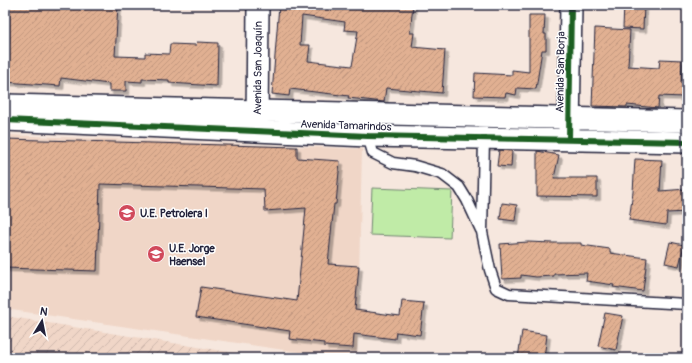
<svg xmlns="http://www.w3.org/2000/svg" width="692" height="363" viewBox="0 0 692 363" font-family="Pangolin,sans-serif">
<defs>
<pattern id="industrial-furrows" width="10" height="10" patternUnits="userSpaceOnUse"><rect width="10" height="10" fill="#f0d6c7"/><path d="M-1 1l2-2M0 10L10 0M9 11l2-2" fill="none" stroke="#ceb7ac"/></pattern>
<pattern id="building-hatch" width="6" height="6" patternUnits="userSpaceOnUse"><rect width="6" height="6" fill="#e1b092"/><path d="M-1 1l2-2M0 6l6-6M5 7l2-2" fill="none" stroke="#c1977f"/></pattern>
<filter id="shadow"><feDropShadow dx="3.5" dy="3.5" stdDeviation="0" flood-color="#0004"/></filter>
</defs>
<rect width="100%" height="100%" fill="#f6e7de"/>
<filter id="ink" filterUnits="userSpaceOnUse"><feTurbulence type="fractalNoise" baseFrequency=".025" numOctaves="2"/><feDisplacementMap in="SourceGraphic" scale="8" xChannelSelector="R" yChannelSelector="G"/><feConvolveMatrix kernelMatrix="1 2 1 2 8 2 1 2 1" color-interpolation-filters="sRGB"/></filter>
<g filter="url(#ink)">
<path fill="#f0d6c7" d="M5,135L362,149L357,358H339L5,309Z"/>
<path fill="url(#industrial-furrows)" d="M5,316L266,358H5Z"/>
<path fill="#c0eba7" stroke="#718671" d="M372,188L452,191L450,238L370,235Z"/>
<path fill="url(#building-hatch)" stroke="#22223b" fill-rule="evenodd" filter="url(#shadow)" d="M9,5H118L115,56L145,57V53L169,54L170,44L196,45L197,42L218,43L217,86L169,83V80L142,79V82L126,81V91H109V84L61,78L60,86L5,82V42H9Z
M279,5H413L410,33H414L412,47L445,50L442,93L386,88L384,102L348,98L349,96L290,89L289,96L272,94ZM302,16L345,22L344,30L358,31L352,66L308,61L310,45H300Z
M624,5H644L643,29L623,28Z
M529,15H545L544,34H546V50H542L536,89L517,88L516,95L506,93L505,97L474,96L475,73L512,75V70L529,72Z
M595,28L630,30L628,66L659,68L660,59L682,60L681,83H684L683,97L659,96L658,108L627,105V107L592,106Z
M5,139L297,147V158L340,161L336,204H334L328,264L359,266L355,310L400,316L402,301L424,303L420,335L396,332L395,339L354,334L353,348L324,346V343L289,339L290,331L196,317L201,287L297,301L306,208L265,211L264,189L100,184L97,271L5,268Z
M499,150L512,151L511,167L497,166Z
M537,151L559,155L554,178H597V197L537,196Z
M635,159L662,160L660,191L687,189V212L667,213L666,225L629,220L633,192Z
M502,203L517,205L515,221L500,219Z
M528,242L552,243H581V245L610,249V253L647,258L643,291L613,287L614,285L586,281L587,273L554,274V276L536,277L521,275V278L502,279L500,244Z
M670,242L684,245L679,266L665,263Z
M605,313L623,316L616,350L598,346Z
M522,331L547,335L544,358H518Z"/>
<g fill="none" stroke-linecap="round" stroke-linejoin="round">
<g stroke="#22223b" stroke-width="13">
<path id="service" d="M368,136L373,153L393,163L415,166L442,174L459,187L467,200L481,230
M484,139L482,232L490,270L496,288L509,294L687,304"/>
</g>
<g stroke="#22223b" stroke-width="24">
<g id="minor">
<path d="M5,105L687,121"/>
<path d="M5,120L368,136L687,142"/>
<path id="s1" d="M257,124L258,5"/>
<path d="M569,132L571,5"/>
</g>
</g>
<use href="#service" stroke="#fff" stroke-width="10"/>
<use href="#minor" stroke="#fff" stroke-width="21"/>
<g stroke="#fff" stroke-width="8">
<path id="cycleway" d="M5,120L368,136L687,142
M569,139L571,5"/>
</g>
<use href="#cycleway" stroke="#1b5e20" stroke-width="6"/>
</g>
</g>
<defs>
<g id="school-disc" transform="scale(0.9)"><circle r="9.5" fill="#d1495b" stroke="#fff"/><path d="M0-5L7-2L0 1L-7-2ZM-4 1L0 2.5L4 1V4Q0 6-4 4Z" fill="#fff"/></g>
</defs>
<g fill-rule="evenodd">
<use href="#school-disc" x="127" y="213"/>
<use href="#school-disc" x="156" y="254"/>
</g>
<g text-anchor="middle" stroke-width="3" stroke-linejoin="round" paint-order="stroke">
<g font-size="11" fill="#22223b" stroke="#fff">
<text dy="4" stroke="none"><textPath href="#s1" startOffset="56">Avenida San Joaquín</textPath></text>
<text transform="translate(560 72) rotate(-89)" y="4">Avenida San Borja</text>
<text transform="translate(346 125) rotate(2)" y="4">Avenida Tamarindos</text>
</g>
<g font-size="11" font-weight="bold" fill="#22223b" stroke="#fff" text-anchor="start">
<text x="140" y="217">U.E. Petrolera I</text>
<text x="169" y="252">U.E. Jorge<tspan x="169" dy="13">Haensel</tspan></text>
</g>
</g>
<rect width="692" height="363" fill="none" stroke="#fff" stroke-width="20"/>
<rect x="10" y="10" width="672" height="343" fill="none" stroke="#22223b" stroke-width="1.5" filter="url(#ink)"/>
<g transform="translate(42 321) rotate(10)" stroke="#ffffff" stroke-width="3" paint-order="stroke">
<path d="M0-3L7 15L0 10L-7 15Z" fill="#22223b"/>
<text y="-6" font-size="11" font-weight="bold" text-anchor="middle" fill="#22223b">N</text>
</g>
</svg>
